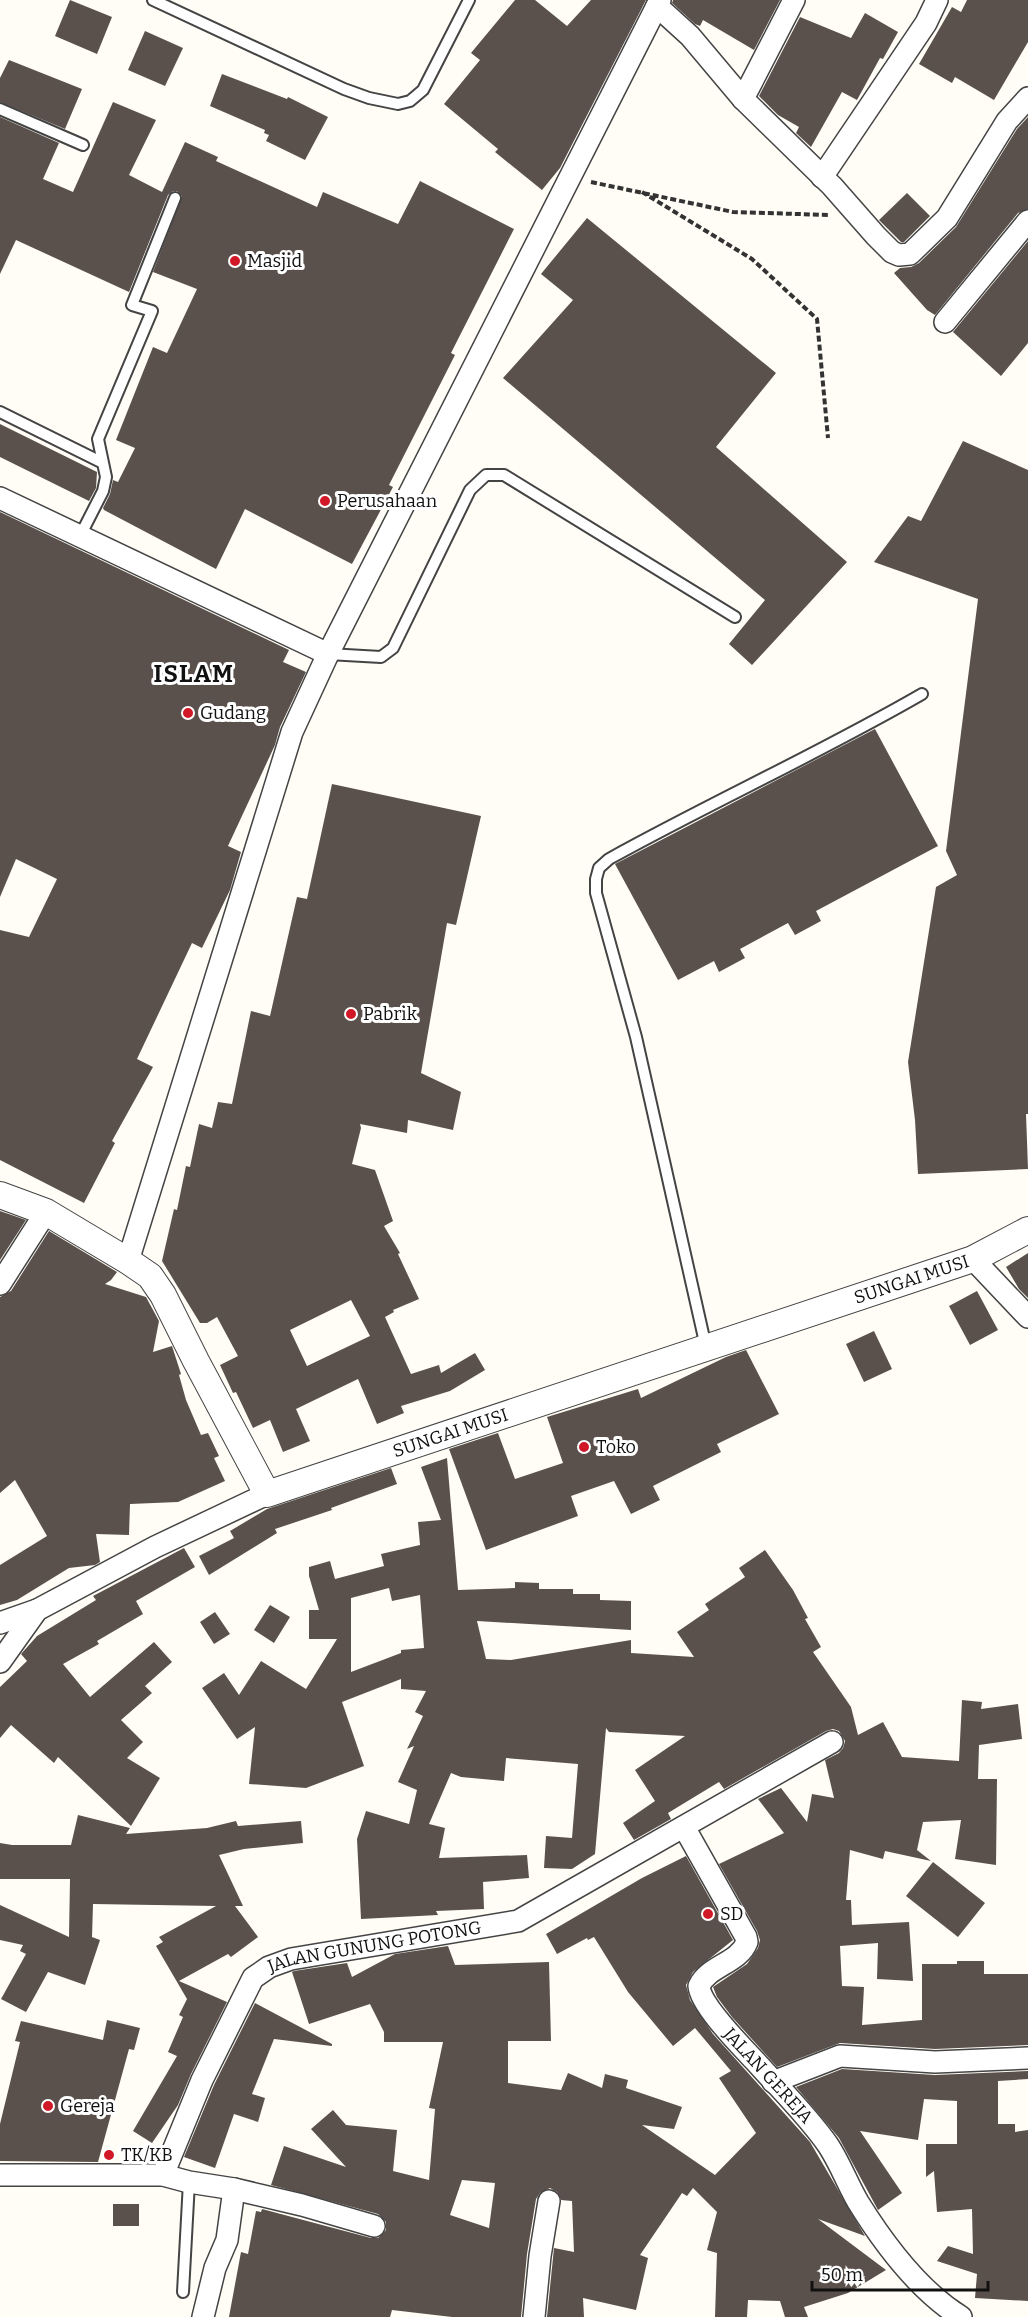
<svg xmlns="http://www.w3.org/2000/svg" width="1028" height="2317" viewBox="0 0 1028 2317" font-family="Bitter,serif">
<rect width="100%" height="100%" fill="#fffdf5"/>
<path fill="#5b514c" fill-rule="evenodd" d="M70,0L112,17L97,54L55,36Z
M515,0H535L567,26L591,0H646L560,168L542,190L495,152L498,149L444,104L480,60L471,53Z
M673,0H780L754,50L703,20L700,26L695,24L672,3Z
M967,0H1028V42L994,100L955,77L952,83L919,64L952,7L961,12Z
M865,13L898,32L883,59L880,58L857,100L842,92L811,147L796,133L799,127L778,115L759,96L800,17L851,38Z
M145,31L183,48L165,86L128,70Z
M9,60L82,89L65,129L0,102V78Z
M222,74L287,99L288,97L328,117L305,160L266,141L269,135L264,133L265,130L210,106Z
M113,102L156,120L129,175L162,192L185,142L218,157L216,161L317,207L323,192L398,224L420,181L514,229L451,353L455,355L389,485L393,487L352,564L245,509L216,569L104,510L103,508L110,494L113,480L118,482L135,448L116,440L153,347L167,353L197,289L153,272L182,196L177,191H173L168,195L129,292L16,240L0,274V117L59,143L43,179L73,192Z
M1028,117V209L1018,213L935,315L927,310L894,273L900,268L911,267L919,263L956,227L1017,129Z
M907,193L930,216L904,242H901L879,220Z
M587,218L776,373L716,447L847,562L752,665L729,644L765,600L503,378L573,300L541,274Z
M1028,241V343L1001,376L953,332Z
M0,424L97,472L96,488L89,501L0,457Z
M963,441L1028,470V1114H1026L1028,1169L918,1174L915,1120L908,1062L936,887L957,875L946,851L978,599L874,562L908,516L921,521Z
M0,512L289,650L283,662L306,672L280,727L275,745L228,846L241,852L230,890L202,948L192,943L137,1059L153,1067L112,1141L115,1143L84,1203L0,1160V930L29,937L57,879L16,859L0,897Z
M875,729L938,846L816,911L821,921L795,935L788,923L740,949L745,958L719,972L714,961L678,980L615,864Z
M332,784L481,816L456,925L447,923L421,1073L461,1092L453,1130L408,1120L407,1133L360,1124L361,1128L352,1164L375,1170L393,1221L384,1226L400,1253L398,1254L419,1299L393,1310L394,1312L385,1317L411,1374L439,1365L441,1373L475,1353L485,1370L450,1391L401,1406L404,1413L377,1424L358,1379L296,1409L310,1441L283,1452L270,1420L253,1428L236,1392L233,1393L220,1365L238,1356L217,1317L207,1323H200L162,1261L174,1209L177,1210L186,1166L190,1167L199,1124L212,1128L218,1102L232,1104L251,1011L270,1016L297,897L307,899ZM351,1300L370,1336L307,1366L290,1330Z
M0,1211L26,1220L0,1260Z
M49,1231L117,1272L111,1280L105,1284L146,1297L159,1321L153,1352L172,1346L181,1374L179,1375L186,1400L201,1435L208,1433L219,1456L214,1458L225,1481L178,1502L130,1504L129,1535L96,1534L100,1562L95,1565L69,1568L17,1600L0,1605V1565L47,1536L15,1480L0,1493V1297L11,1291Z
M1028,1253V1298L1019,1289L1006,1267Z
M977,1291L998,1330L970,1345L949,1306Z
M874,1331L892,1369L864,1382L846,1344Z
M746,1350L779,1414L717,1444L721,1452L653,1486L660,1500L631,1514L614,1481L571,1496L578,1516L486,1550L449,1449L498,1433L515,1479L563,1463L547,1417L638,1389L641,1398L726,1357Z
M447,1458L458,1590L515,1588V1582L539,1583V1589H573V1594H600V1600L631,1601V1630L477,1621L486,1659L511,1660L631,1640V1653L694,1657L677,1632L709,1610L705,1604L745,1577L739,1568L765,1550L793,1590L808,1618L805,1619L821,1647L813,1652L851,1707L858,1735L883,1722L902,1757L959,1761L962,1700L982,1702L981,1709L1018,1704L1022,1739L979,1745L978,1779H997L996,1865L955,1859L961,1820L923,1822L917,1850L931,1861L885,1851L883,1859L850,1850L846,1900H851L852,1925L909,1922L913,1981L877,1979L878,1943L840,1946L842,1986L864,1987L862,2025L922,2020V1964H957V1961H984V1974H1028V2045L935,2049L840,2043L777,2067L732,2017L717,1997L713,1987L747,1964L758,1948L760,1940L757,1931L719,1864L784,1833L758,1799L781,1788L807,1822L812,1794L834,1798L825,1760L839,1753L843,1748L845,1741L839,1731L833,1729L826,1731L724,1789L719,1782L668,1813L671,1819L634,1840L623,1823L655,1801L635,1770L685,1736L609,1732L606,1728L595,1854L572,1869L544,1868L546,1836L572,1838L578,1764L506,1758L504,1781L461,1777L451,1773L429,1824L445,1828L439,1858L527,1855L529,1878L483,1882L484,1909L436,1911L438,1915L361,1919L357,1839L366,1811L409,1824L417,1790L398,1782L414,1746L407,1749L423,1716L415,1712L426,1691L401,1689V1679L342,1702L364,1766L306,1788L249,1784L255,1727L237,1739L202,1688L224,1673L239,1695L261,1661L306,1689L337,1639H309V1610H319L309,1576V1567L330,1561L335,1579L384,1566L381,1554L420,1545L418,1522L441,1520L421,1467ZM389,1588L392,1601L420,1595L424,1648L401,1650V1653L351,1672V1598Z
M391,1468L397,1484L331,1508L332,1510L275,1529L277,1533L209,1575L199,1556L234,1538L230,1531L267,1509Z
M184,1548L195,1567L136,1601L143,1614L97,1641L99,1644L63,1664L90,1697L154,1642L172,1662L145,1686L152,1693L121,1720L143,1742L127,1758L160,1778L131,1826L58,1757L54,1763L11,1725L0,1738V1687L27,1661L21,1654L37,1636L96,1600L93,1596Z
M270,1605L290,1617L274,1643L254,1630Z
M215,1612L230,1634L214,1644L200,1622Z
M78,1815L130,1828L126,1834L207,1828L236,1821L238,1826L301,1821L303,1843L244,1849L219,1855L243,1906H235L258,1937L231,1957L228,1954L179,1981L227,2002L191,2074L178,2105L152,2143L133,2131L177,2056L168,2052L183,2017L179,2015L187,1999L156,1946L163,1942L159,1937L216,1906L93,1904L92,1937L100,1940L85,1985L48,1972L26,2012L1,1999L26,1954L20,1951L23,1945L0,1940V1905L69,1937L70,1879H0V1843L12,1845H71Z
M686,1856L733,1940L693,1972L686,1985L690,2000L713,2034L810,2142L865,2236L818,2219L886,2270L848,2293L804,2307L808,2317H785L780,2301L748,2300L747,2317H715L717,2253L707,2250L717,2212L693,2188L687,2196L682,2193L640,2255L648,2258L636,2310L583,2298L584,2317H547L554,2248L574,2252L572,2201L561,2200L557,2192L550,2188L540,2193L536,2199L527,2254L521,2317H452L392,2310L390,2317H229L241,2252L248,2254L256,2211L261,2212L262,2209L371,2238H378L386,2230V2222L378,2214L271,2185L284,2146L346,2167L311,2129L333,2110L346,2125L397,2130L393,2171L429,2180L435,2109L429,2108L443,2042H384V2032L370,2004L309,2024L292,1972L294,1971L347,1963L352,1977L395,1954L448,1946L455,1965L549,1962L551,2041H508V2083L561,2090L568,2073L602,2088L605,2074L628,2080L626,2088L682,2107L674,2129L642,2125L715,2175L756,2133L719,2078L731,2071L695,2028L673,2046L628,1992L594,1937L588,1940L587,1938L557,1954L546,1934L642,1878ZM462,2180L495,2183L489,2228L450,2215Z
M933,1862L985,1903L958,1937L906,1896Z
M255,2003L332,2044V2046L274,2039L252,2094L265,2098L258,2122L234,2114L215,2168L184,2157L214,2085Z
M107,2020L140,2028L134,2050L129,2049L98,2162L0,2161V2124L20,2042L15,2041L21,2021L103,2040Z
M842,2069L935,2075L1028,2071V2079L998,2081V2124H1015V2132L1028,2130V2301L975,2298L977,2274L937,2261L948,2246L973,2254L972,2209L937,2212L934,2171L926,2177V2144H957V2101L924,2099L918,2140L860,2131L902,2193L878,2210L839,2138L796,2087Z
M113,2204H139V2226H113Z"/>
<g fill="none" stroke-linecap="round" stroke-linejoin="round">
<g stroke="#444" stroke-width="14">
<path id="service" d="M153,0L344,89L369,98L398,104L410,101L423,90L469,0
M0,109L83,145
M0,412L103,463
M80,536L103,491L106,477L98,439L152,311L132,305L175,198
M328,654L381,657L393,648L470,490L486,475H504L735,617
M706,1347L636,1037L596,893V879L599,868L609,859C712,802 820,753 922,694
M183,2292L189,2182"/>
</g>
<g stroke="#444" stroke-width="24">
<g id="minor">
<path d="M657,6L690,36L743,99L832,186L876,236L892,252L899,255L910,254L947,218L1007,121L1028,98"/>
<path d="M743,99L794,0"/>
<path d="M822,177L926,23L937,0"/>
<path d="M945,322L1028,221"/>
<path d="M0,498L328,654"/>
<path d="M973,1259L1028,1317"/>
<path d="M128,1261L292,732L328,654L660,0"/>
<path d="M0,1284L46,1212"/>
<path d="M0,1623L37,1610"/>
<path d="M0,1662L37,1610L155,1547L267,1494"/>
<path id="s1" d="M684,1827L746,1937L747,1942C739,1963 708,1966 699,1986C700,2005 742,2047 756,2062C780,2089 807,2115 828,2145C840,2163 847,2183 858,2202C884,2244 918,2290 961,2317"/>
<path d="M773,2082L840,2056L935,2062L1028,2058"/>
<path d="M0,2175H163L189,2182L234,2189L227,2240L215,2268L203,2317"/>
<path id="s2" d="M163,2175L202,2080L253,1978L269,1967L291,1959L518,1921L832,1742"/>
<path d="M234,2189L302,2205L374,2226"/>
<path d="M534,2317L540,2256L549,2201"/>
</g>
</g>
<g stroke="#444" stroke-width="28">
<g id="tertiary">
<path id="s3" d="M0,1195L46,1212L128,1261L150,1276L163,1295L196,1361L267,1494L973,1259L1028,1230"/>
</g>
</g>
<path stroke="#333" stroke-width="4" stroke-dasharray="6 3" stroke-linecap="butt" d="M591,182L733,212L829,215
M642,192L752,259L817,319L828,438"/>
<use href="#service" stroke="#fff" stroke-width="10"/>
<use href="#minor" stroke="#fff" stroke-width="21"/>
<use href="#tertiary" stroke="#fff" stroke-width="26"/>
</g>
<g fill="#d11827" stroke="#fff" stroke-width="2">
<circle cx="235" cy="261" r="6"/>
<circle cx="325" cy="501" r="6"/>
<circle cx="188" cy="713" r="6"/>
<circle cx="351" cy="1014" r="6"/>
<circle cx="584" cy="1447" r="6"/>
<circle cx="708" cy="1914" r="6"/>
<circle cx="48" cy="2106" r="6"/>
<circle cx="109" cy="2155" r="6"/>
</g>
<g text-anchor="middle" stroke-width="6" stroke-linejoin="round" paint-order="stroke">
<g font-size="18" fill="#111" stroke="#fff" text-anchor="start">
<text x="247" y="267">Masjid</text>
<text x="337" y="507">Perusahaan</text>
<text x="200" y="719">Gudang</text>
<text x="363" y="1020">Pabrik</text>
<text x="596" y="1453">Toko</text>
<text x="720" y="1920">SD</text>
<text x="60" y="2112">Gereja</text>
<text x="121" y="2161">TK/KB</text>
</g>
<g font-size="18" fill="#111" stroke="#fff">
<text dy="6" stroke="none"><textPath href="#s3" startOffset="1098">SUNGAI MUSI</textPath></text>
<text dy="6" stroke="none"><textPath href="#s3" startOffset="612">SUNGAI MUSI</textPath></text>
<text dy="6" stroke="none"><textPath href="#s2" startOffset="344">JALAN GUNUNG POTONG</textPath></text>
<text dy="6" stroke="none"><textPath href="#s1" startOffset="312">JALAN GEREJA</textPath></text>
</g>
<g font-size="24" font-weight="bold" letter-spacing="1.5" fill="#111" stroke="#fff">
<text x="194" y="682">ISLAM</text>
</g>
</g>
<path d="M812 2281v9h176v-9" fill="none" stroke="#111111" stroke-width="3"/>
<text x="821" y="2281" font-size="18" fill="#111111" stroke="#ffffff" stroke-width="4.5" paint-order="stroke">50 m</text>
</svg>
